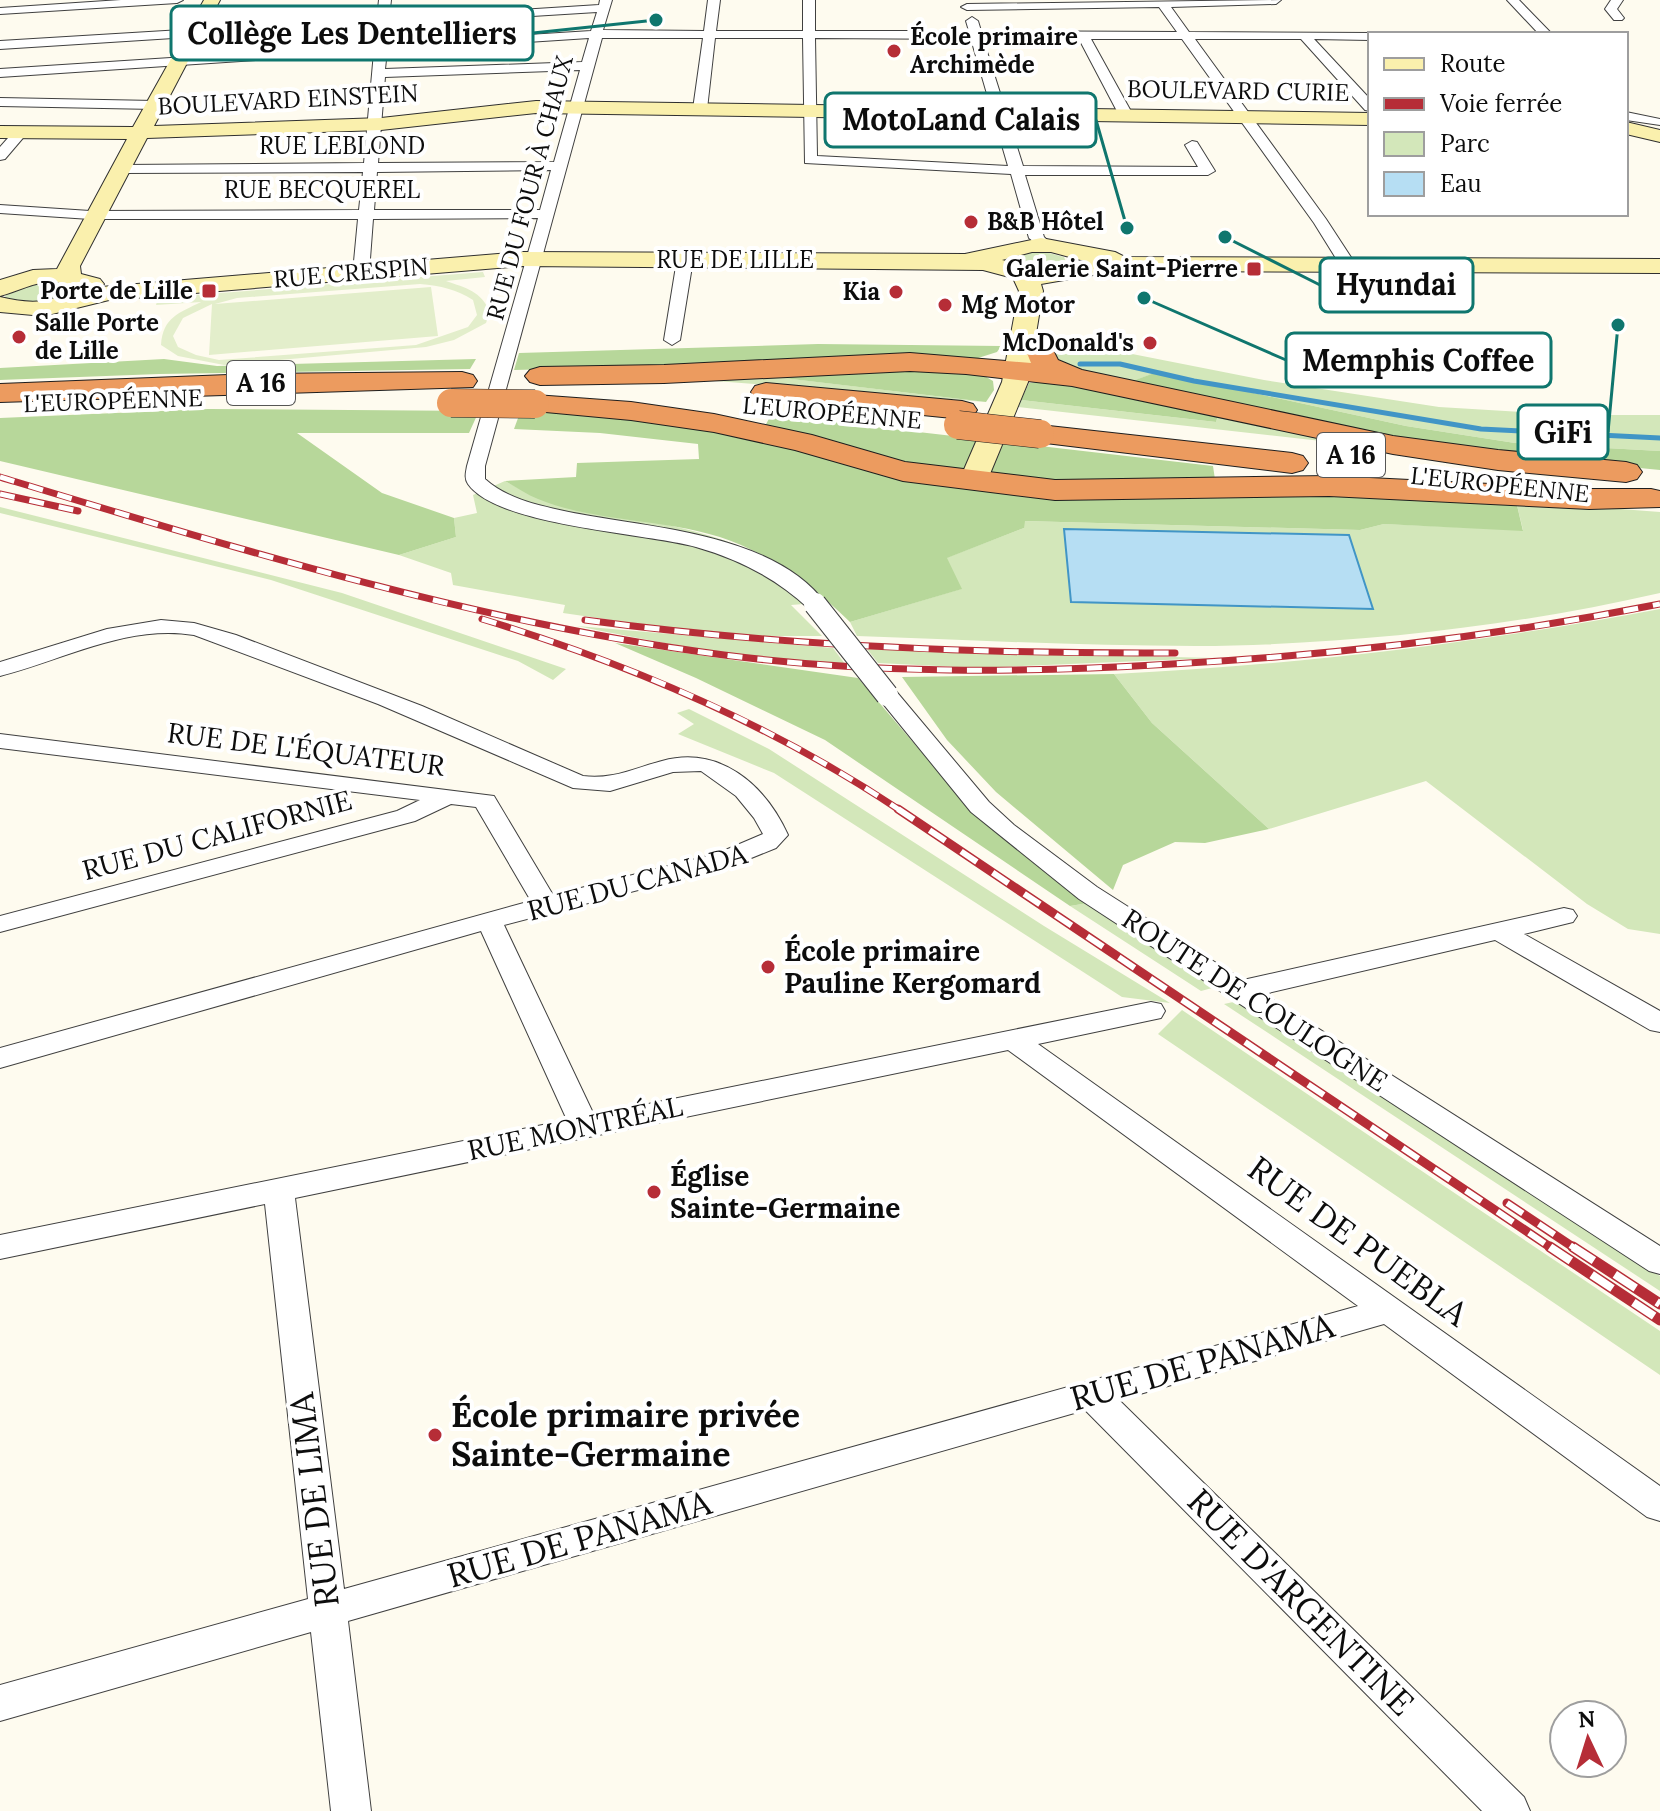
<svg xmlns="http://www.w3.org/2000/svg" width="1660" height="1811" viewBox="0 0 1660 1811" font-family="Lora,serif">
<rect width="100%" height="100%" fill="#fefbef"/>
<path fill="#d3e7ba" d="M1042,251L1064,257L1067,264L1041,271L1016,263L1019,255Z
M49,280L69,284L72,289L69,294L34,305L5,298L6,293Z
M1058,349L1077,352L1117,351L1264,380L1439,407L1573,415H1660V451L1515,443L1406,426L1158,372L1127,383L1068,369L1059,363L1055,351Z
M784,371V378L986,402L664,377Z
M1021,400L1216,422L1219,412L1401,450L1018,407Z
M505,481C558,511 595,511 653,522C720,535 779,555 829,602L791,605L822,636H760L653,626L563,613L565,605L453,585L451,573L399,555L456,537L454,518L477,513L473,495Z
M1516,501L1660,512V593C1512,627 1348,645 1196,646C1083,646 970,640 857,636L850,622L961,589L946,558L1024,528V521L1360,530L1384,524L1523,530Z
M0,507L342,593L566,669L553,680L518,661L271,580L0,513Z
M1660,609V934L1628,929L1587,904L1426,781L1269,829L1152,723L1114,674C1298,665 1479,643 1660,609Z
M577,626L833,648L845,664C755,661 666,644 577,626Z
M867,649L1213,658L977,668L878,663Z
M689,709L769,749L1044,926L1170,1003L1122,997L774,773L678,734L694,724L677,713Z
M1088,903L1216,987L1201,991L1070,906Z
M1238,1001L1660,1276V1291L1224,1004Z
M1182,1010L1660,1331V1375L1158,1034Z"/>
<path fill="#b7d79a" d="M818,344L1001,346L997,352L975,359L514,370L519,353Z
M164,359L217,366L476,359L470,369L159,374L0,380V368Z
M890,365L983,375L993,381L994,390L986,402L783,378L784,371Z
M1157,372L1406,426L1515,443L1660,451V470L1458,450L1127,383Z
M1052,381L1219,412L1216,422L1021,400L1029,383Z
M208,409L479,411L469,433H297L382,493L454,518L456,537L399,555L0,461V418Z
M521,410L658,419L758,439L771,415L1213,466L1217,493L1327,491L1516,501L1523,531L1384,524L1360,530L1025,521L1024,528L947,558L962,589L850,622C816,589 785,564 741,545C677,517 602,525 538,499C526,494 516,487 505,481L576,477L577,463L699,459L698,444L600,433L514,429Z
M615,643L858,678L966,804L1088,903L1070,906L825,740L696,678Z
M1114,674L1152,723L1269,829L1205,843L1175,842L1123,865L1113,890L996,792L947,740L902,677Z"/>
<path fill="#e3eecb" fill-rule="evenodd" d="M483,272L485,277L446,281C466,288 481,291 490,312L486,323L454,340L426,347L224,365L178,356L161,345C163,317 179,313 201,302L156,305L158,298ZM420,284C441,286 456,289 473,300L477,315L468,327L416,345L219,360L196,355L178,347L173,336L183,318L212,304L209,355L438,336L431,287L215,304L237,298Z"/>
<path fill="#b6def3" stroke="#4195c6" stroke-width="2" d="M1064,529L1349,535L1373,609L1071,602Z"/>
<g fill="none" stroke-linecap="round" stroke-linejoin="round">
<path stroke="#4195c6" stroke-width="5" d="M1080,364H1120L1194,381L1481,429L1660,438"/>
<g stroke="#404040" stroke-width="2">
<path id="street" d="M121,0H183L177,3L0,14V8Z
M379,0H391L389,18L599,5L600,0H612L603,30L704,31L708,0H720L716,31H803V0H815V31H969L966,21L972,17L978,21L981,31L1177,32L1159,7L967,10L961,7L967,4L1281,0L1276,4L1171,7L1189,32L1374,33L1370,34V40L1314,39L1370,99V111L1365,110L1301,39H1195L1326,219L1356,265L1348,270L1342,268L1314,223L1182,39H1091L1133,115L1126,119L1119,115L1079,39H983L1023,166L1198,167L1185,145L1192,141L1197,142L1215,171L1208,175H1025L1044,237L1052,245L1044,250L1029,238L1011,174L805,163L803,38H715L707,109L700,113L693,109L703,38H602L485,466V479C506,498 536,505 564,511C643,528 773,531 826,604L815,610L808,608C776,578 738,559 696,547C645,533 497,526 468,484C464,478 466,472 467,466L538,218L373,219L369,272L361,277L353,272L358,219H90L0,213V205L90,211L359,210L363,172L122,173L115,169L122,165L364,163L374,52L0,77V69L375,45L377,25L0,49V41L377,18ZM597,12L591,31L387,44L389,25ZM589,38L582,62L385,69L387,51ZM815,38L971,39L1008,166L817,156ZM580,70L554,162L378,163L385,77ZM551,170L540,210H374L377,172Z
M1507,0H1519L1552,34H1539Z
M1611,0H1623L1617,9L1624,18L1622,20H1614L1605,9Z
M0,98L155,101L162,105L155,109L0,106Z
M1626,112L1660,119V125L1626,120Z
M16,129L28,132L5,159L0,160V147Z
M685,255L693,260L680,340L672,345L664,340L677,260Z
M161,620L194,623L236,635L422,706L583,776C612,780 635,768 662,761C719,745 765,784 788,835L776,848L734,865L504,925L594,1115L1151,1002L1161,1004L1165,1011L1161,1018L1038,1044L1660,1486V1521L1647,1517L1384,1324L1119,1400L1524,1797L1530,1811H1482L1085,1410L348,1621L371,1811H331L311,1632L0,1721V1685L308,1599L265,1204L0,1259V1235L567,1120L481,931L0,1068V1048L531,901L476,807L451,804L415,821L0,932V916L397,811L420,800L0,748V734L494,796L553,895L716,854L763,834L754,818L736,796L701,771L673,772L610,791L573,788L378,704L194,635C127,624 63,660 0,676V662L107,629ZM1008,1050L1358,1306L344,1589L295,1198Z
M887,688L895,690L989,802L1014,825L1097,887L1243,980L1564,908L1573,910L1577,916L1573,922L1524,934L1660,1011V1032L1650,1030L1495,940L1264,994L1660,1246V1274L1649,1271L1079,899L971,812L876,695L879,690Z"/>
</g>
<g stroke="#2f2f2f" stroke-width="2">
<path id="secondary" d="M204,0H220L154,126L381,118L536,101L1370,113V125L536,113L381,130L147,138L80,266L81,274L100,279L104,284L101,287L522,252L965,254L1041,238L1115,252L1125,257L1660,259V273L1116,271L1041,284L1043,291L1028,382L987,481L983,487L973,489L963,487L959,481L1002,382L1019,291L1013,278L983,270L522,266L109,300L44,316L0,312V297C25,303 51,306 71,288C49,273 23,290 0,296V280L33,270L57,269L127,139L0,138V126L133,127ZM1032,252H1051L1088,262L1044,270L1002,260Z
M1626,122L1660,130V142L1626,134Z"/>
</g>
<g stroke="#1e1e1e" stroke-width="2">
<path id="highway" d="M1039,339L1049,342L1058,360L1082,370L1393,436L1498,450L1626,462L1637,465L1642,472L1637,479L1626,482L1498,470L1393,454L1072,386L966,374L910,371L664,383L540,385L530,382L525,376L530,370L540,367L664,365L910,353L1031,363L1025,348L1029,342Z
M462,372L473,375L477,381L473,387L0,402V384L253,374Z
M766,383L962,401L973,404L977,410L973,416L962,419L755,398L751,392L755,386Z
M535,395L631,402L714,414L812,435L905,462L1055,480L1329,476L1589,489H1651L1660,491V507L1589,509L1329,496L1055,500L903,481L795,450L714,432L631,420L524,410L520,404L524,398Z
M1040,425L1292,453L1303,456L1308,463L1303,470L1292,473L1029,441L1024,434L1029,427Z"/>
</g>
<use href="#street" fill="#fff" fill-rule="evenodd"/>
<use href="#secondary" fill="#faf0ad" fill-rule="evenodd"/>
<use href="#highway" fill="#ec9b5f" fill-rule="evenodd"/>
<g stroke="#b62d37" stroke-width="7">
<path id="rail-far2" d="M0,477C234,548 481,624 724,655C873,674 1023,673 1172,664C1336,655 1499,636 1660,604
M0,494L78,511
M482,619C630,664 771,724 901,811
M585,620C779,646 979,654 1175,653"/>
</g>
<g stroke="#b62d37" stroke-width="9">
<path id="rail-far1" d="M898,809L1553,1249
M1507,1203L1576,1249"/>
</g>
<g stroke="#b62d37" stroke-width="11">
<path id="rail" d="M1550,1247L1660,1320
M1573,1247L1660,1304"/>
</g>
<use href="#rail-far2" stroke="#fff" stroke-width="5" stroke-dasharray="15" stroke-linecap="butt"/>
<use href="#rail-far1" stroke="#fff" stroke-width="6" stroke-dasharray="19" stroke-linecap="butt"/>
<use href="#rail" stroke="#fff" stroke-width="8" stroke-dasharray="25" stroke-linecap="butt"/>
<g stroke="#404040" stroke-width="24" stroke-linecap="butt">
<path id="street-bridge" d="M815,604L887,695"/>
</g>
<g stroke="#1e1e1e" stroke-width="29" stroke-linecap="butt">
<path id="highway-bridge" d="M451,403L535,404
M958,425L1040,434"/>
</g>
<use href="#street-bridge" stroke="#fff" stroke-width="22"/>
<use href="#highway-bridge" stroke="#ec9b5f" stroke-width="28"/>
</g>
<g fill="#b62d37" stroke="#fff" stroke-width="3">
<circle cx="894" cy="51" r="8"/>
<circle cx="971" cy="222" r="8"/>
<rect x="1246" y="261" width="16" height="16" rx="4"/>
<rect x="201" y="283" width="16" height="16" rx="4"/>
<circle cx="896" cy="292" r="8"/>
<circle cx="945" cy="305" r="8"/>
<circle cx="19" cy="337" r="8"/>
<circle cx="1150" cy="343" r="8"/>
<circle cx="768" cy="967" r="8"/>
<circle cx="654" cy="1192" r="8"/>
<circle cx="435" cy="1435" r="8"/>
</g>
<g text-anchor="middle" stroke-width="8" stroke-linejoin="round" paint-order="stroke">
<g font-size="24" font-weight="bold" fill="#0d0d0d" stroke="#fff" text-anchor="start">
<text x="910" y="45">École primaire<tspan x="910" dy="28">Archimède</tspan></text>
<text x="987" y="230">B&amp;B Hôtel</text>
<text x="1238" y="277" text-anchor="end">Galerie Saint-Pierre</text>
<text x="193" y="299" text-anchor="end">Porte de Lille</text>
<text x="880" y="300" text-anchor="end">Kia</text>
<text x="961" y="313">Mg Motor</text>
<text x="35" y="331">Salle Porte<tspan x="35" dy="28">de Lille</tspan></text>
<text x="1134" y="351" text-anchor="end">McDonald's</text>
</g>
<g font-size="24" fill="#0d0d0d" stroke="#fff">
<text transform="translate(1238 91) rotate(1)" y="8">BOULEVARD CURIE</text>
<text transform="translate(288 100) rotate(-3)" y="8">BOULEVARD EINSTEIN</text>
<text x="342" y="154">RUE LEBLOND</text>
<text transform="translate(530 188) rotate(-75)" y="8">RUE DU FOUR À CHAUX</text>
<text x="322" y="198">RUE BECQUEREL</text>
<text x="735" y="268">RUE DE LILLE</text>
<text transform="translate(351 273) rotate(-5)" y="8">RUE CRESPIN</text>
<text transform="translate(113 401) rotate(-2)" y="8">L'EUROPÉENNE</text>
<text transform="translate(832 413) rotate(5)" y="8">L'EUROPÉENNE</text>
<text transform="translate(1500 485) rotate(6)" y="8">L'EUROPÉENNE</text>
</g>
<g fill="#fff" stroke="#565656" stroke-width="2">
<rect x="227" y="361" width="68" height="44" rx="6"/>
<rect x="1317" y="433" width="68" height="44" rx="6"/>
</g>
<g font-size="26" font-weight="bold" fill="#0d0d0d">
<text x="261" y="392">A 16</text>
<text x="1351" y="464">A 16</text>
</g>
<g font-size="28" fill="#0d0d0d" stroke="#fff">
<text transform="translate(306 749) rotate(7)" y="10">RUE DE L'ÉQUATEUR</text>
<text transform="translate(217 835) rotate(-15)" y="10">RUE DU CALIFORNIE</text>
<text transform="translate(637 882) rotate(-15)" y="10">RUE DU CANADA</text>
<text transform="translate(1255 1000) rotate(33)" y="10">ROUTE DE COULOGNE</text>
<text transform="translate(575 1128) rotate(-12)" y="10">RUE MONTRÉAL</text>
</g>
<g font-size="28" font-weight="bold" fill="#0d0d0d" stroke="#fff" text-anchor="start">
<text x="784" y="961">École primaire<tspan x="784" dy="32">Pauline Kergomard</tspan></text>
<text x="670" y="1186">Église<tspan x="670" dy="32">Sainte-Germaine</tspan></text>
</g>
<g font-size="34" fill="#0d0d0d" stroke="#fff">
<text transform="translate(1358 1241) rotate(36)" y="12">RUE DE PUEBLA</text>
<text transform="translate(1202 1362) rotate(-16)" y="12">RUE DE PANAMA</text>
<text transform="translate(314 1500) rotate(-97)" y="12">RUE DE LIMA</text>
<text transform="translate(579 1539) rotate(-16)" y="12">RUE DE PANAMA</text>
<text transform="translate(1301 1602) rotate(45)" y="12">RUE D'ARGENTINE</text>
</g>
<g font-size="34" font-weight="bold" fill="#0d0d0d" stroke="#fff" text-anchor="start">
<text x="451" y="1427">École primaire privée<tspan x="451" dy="39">Sainte-Germaine</tspan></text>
</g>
</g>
<path fill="none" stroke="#0f766e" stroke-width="3" d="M656 20L533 33M1127 228L1096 120M1225 237L1320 285M1144 298L1286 360M1618 325L1608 432"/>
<g fill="#0f766e" stroke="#fff" stroke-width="3">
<circle cx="656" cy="20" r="8"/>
<circle cx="1127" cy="228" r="8"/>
<circle cx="1225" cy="237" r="8"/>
<circle cx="1144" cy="298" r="8"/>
<circle cx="1618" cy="325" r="8"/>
</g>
<g fill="#fff" stroke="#0f766e" stroke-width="3">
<rect x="171" y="6" width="362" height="54" rx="8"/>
<rect x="825" y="93" width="271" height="54" rx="8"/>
<rect x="1320" y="258" width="153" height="54" rx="8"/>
<rect x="1286" y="333" width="265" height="54" rx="8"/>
<rect x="1518" y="405" width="90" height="54" rx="8"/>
</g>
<g font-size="30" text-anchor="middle" font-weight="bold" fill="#0d0d0d">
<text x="352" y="44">Collège Les Dentelliers</text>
<text x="961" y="130">MotoLand Calais</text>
<text x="1396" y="295">Hyundai</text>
<text x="1418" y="371">Memphis Coffee</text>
<text x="1563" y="443">GiFi</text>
</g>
<rect x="1368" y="32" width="260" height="184" fill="#ffffff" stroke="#9e9e9e" stroke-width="2"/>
<rect x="1384" y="58" width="40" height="12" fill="#faf0ad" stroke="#9e9e9e" stroke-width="2"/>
<text x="1440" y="72" font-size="24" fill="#0d0d0d">Route</text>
<rect x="1384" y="98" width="40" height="12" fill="#b62d37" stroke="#9e9e9e" stroke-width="2"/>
<text x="1440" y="112" font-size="24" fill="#0d0d0d">Voie ferrée</text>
<rect x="1384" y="132" width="40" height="24" fill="#d3e7ba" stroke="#9e9e9e" stroke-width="2"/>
<text x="1440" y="152" font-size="24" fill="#0d0d0d">Parc</text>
<rect x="1384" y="172" width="40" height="24" fill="#b6def3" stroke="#9e9e9e" stroke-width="2"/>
<text x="1440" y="192" font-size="24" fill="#0d0d0d">Eau</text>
<g transform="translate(1588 1739) rotate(356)"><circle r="38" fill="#ffffff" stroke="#9e9e9e" stroke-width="2"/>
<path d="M0-6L14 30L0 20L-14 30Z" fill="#b62d37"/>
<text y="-12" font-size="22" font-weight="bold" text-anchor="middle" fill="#0d0d0d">N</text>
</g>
</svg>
